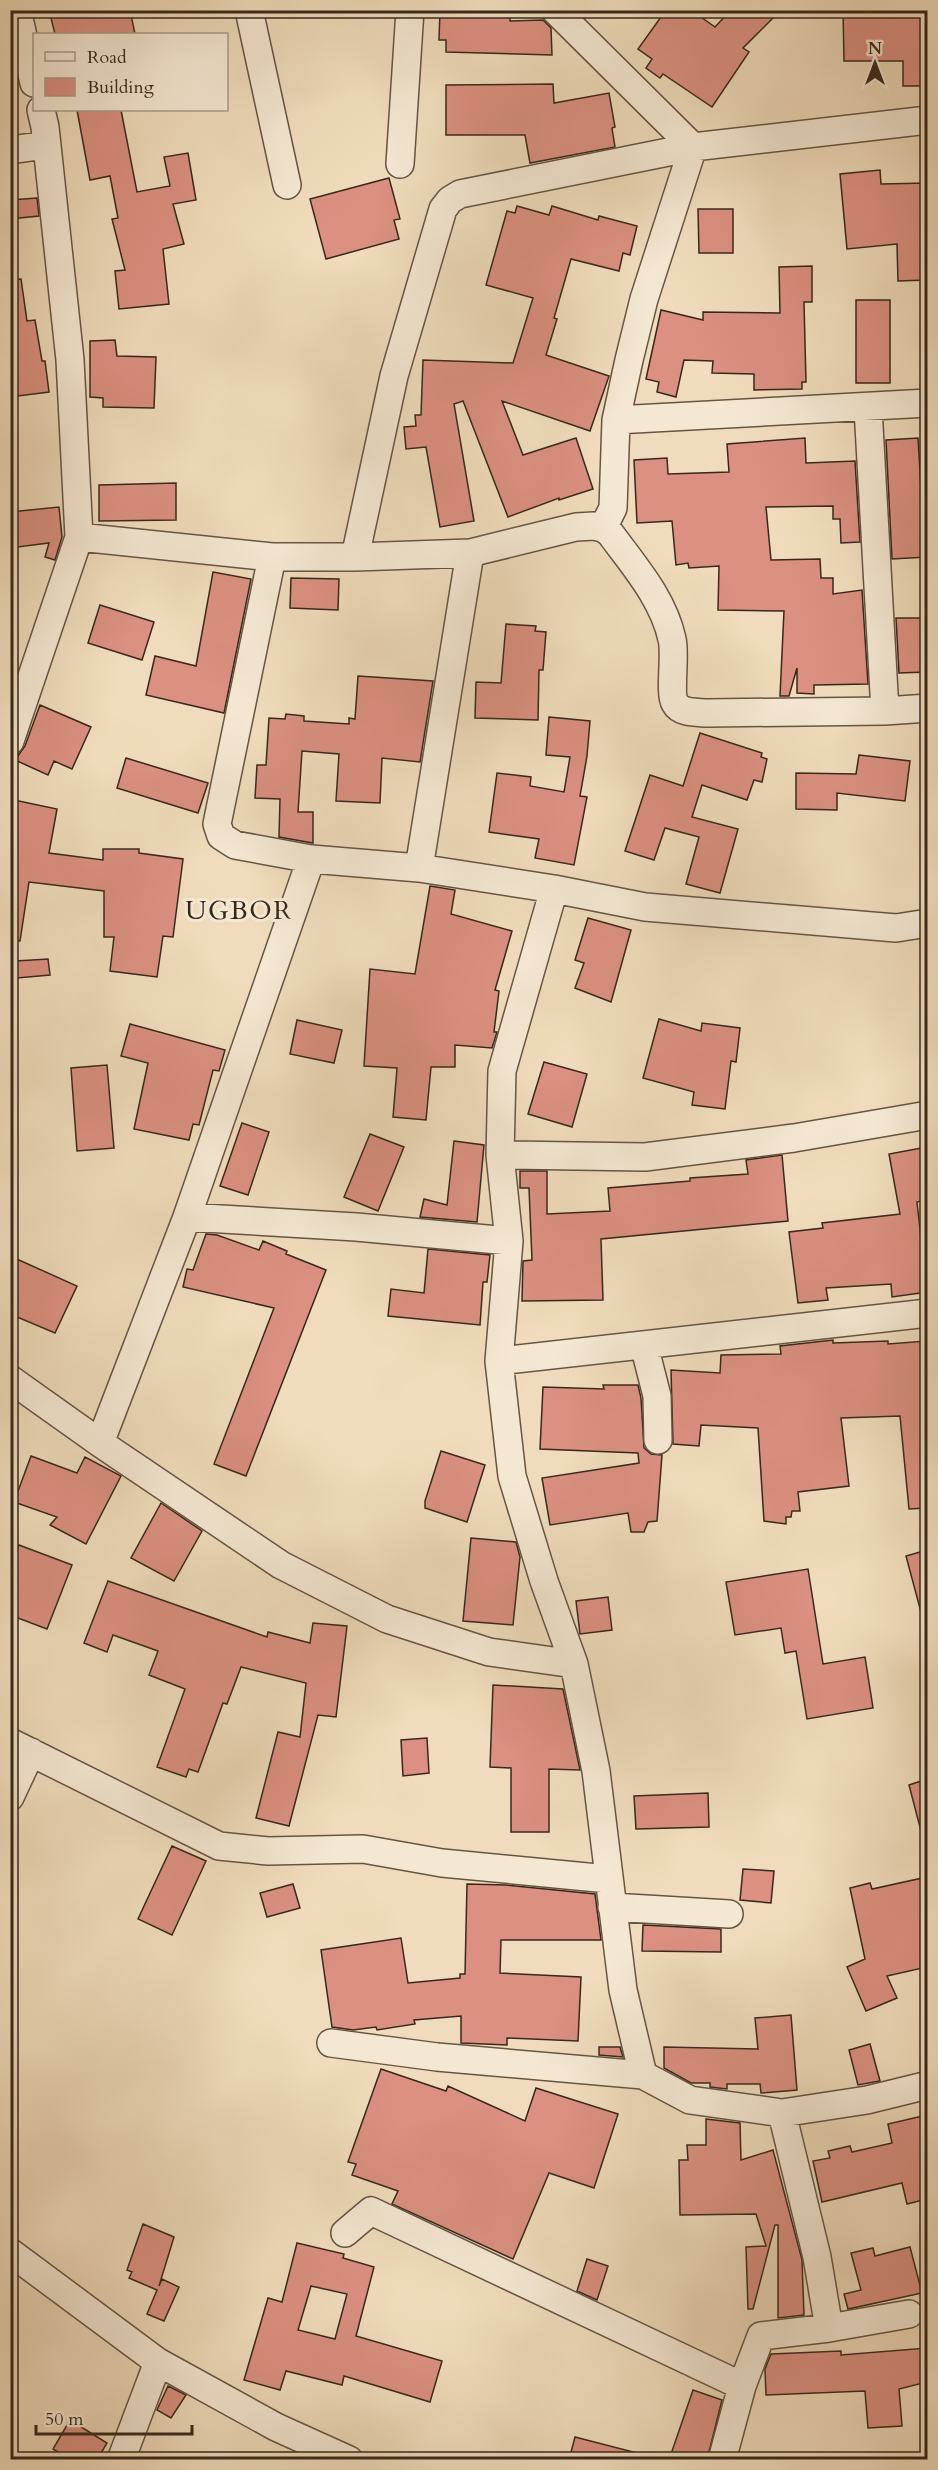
<svg xmlns="http://www.w3.org/2000/svg" width="938" height="2470" viewBox="0 0 938 2470" font-family="Cardo,serif">
<rect width="100%" height="100%" fill="#f0dcbc"/>
<filter id="stains"><feTurbulence type="fractalNoise" baseFrequency=".00333" numOctaves="4"/><feColorMatrix values="0 0 0 0 .2 0 0 0 0 .09 0 0 0 0 .02 0 0 0 .5 -.17"/></filter>
<radialGradient id="worn" r=".72"><stop offset=".6" stop-color="#630" stop-opacity="0"/><stop offset="1" stop-color="#630" stop-opacity=".3"/></radialGradient>
<path fill="#db9081" stroke="#38281c" stroke-width="1.5" fill-rule="evenodd" d="M49,10H130L135,34H55Z
M440,10H510V21L543,20L551,28L552,55L446,52V40H439Z
M666,10H691L715,27L731,10H781L743,48L749,52L712,107L663,74L660,78L646,68L652,59L638,49Z
M843,10H927V86H903V61H844Z
M553,84L554,103L609,93L615,127L612,128L615,147L530,163L525,135H446V85Z
M77,110H121L137,192L170,186L164,157L188,153L196,200L173,204L184,244L163,249L169,304L119,309L115,271L125,270L112,219L118,218L110,176L90,180Z
M880,170L881,184L927,183V280L898,281L897,244L847,249L840,174Z
M389,178L400,219L394,220L399,239L326,259L310,199Z
M37,198L39,216L10,219V200Z
M517,206L549,215L552,206L598,220L599,216L637,226L630,255L623,253L619,271L571,259L554,318L557,319L546,355L609,376L590,431L502,401L523,455L576,438L593,489L559,500V498L508,517L463,401L454,404L474,521L440,527L426,447L406,449L404,427L416,426L415,415H421L423,360L513,363L533,298L486,285L507,211L515,213Z
M698,209H733V253H699Z
M812,266V302H804L806,382H802V389L754,390V374L712,373L713,361L684,360L676,397L657,392L659,382L646,379L661,310L703,320V312L780,313L779,267Z
M21,279L27,321L35,320L42,361H45L49,392L10,397V280Z
M856,300H890V383H856Z
M115,340L117,356L156,357L154,408L103,407V398L90,397V341Z
M805,438L806,463L855,461L860,542L841,543L840,519H833V506L766,507L771,560L820,559L821,578H833V594L862,590L868,684L814,685V694L797,693V668L789,696H780L784,611L718,610L719,566L689,568L688,563L676,565L672,521L637,523L634,460L667,458L668,474L729,472L727,444Z
M918,438L923,524H927V557L892,559L886,440Z
M176,483V520L99,521V485Z
M59,507L62,537L55,560L45,557L49,543L10,548V512Z
M213,572L251,579L224,713L146,695L155,656L196,666Z
M291,578L339,579L338,610L290,608Z
M100,605L154,622L142,660L88,643Z
M896,618H927V672L899,673Z
M506,624L536,626L535,631L546,632L543,670H539L538,720L475,718L476,682L501,683Z
M358,676L433,681L420,762L382,758L380,803L336,801L339,754L302,751L298,812H313V843L279,837L280,799L255,798L257,765H266L269,718L285,719L286,714L304,716V721L349,724V718L355,719Z
M40,705L91,727L72,769L54,761L48,775L15,760L25,746Z
M549,717L590,721L587,756L580,796L587,797L574,865L535,858L539,839L489,832L497,773L531,777L530,786L564,792L570,757L546,755Z
M700,733L762,753L761,757L767,759L762,782L754,780L747,800L702,785L692,817L738,829L720,893L686,884L699,837L665,828L654,860L625,851L650,775L683,786Z
M859,755L910,761L905,801L837,793V810L796,809V773L856,774Z
M126,758L208,783L198,813L117,788Z
M14,800L57,809L49,853L103,860V849H139V853L183,859L173,937L163,936L157,977L110,971L114,937H104V891L29,882L20,941L10,940V814Z
M430,886L455,890L451,914L512,931L495,990L499,991L494,1032H497L492,1048L455,1045V1067H431L426,1120L393,1117L397,1068L364,1066L370,969L415,974Z
M588,918L631,930L611,1002L575,988L584,963L575,960Z
M48,959L50,975L17,978L16,961Z
M659,1019L701,1031L702,1023L740,1028L736,1062L731,1061L725,1109L692,1105L694,1092L643,1078Z
M297,1020L342,1030L334,1063L290,1054Z
M130,1024L225,1050L219,1071L213,1070L199,1125L193,1124L189,1140L134,1129L148,1063L121,1056Z
M544,1062L587,1074L572,1127L528,1114Z
M107,1065L114,1148L77,1151L71,1068Z
M242,1123L269,1132L248,1195L220,1186Z
M370,1134L404,1147L378,1211L344,1197Z
M454,1141L484,1145L477,1222L420,1217L424,1199L447,1205Z
M927,1147V1200L917,1202L927,1292L892,1297L891,1284L826,1288L828,1300L798,1303L789,1232L823,1228L822,1223L900,1214L889,1154Z
M782,1155L788,1221L601,1239L603,1300L522,1301L523,1261L532,1260L529,1188H520V1171H547V1214L610,1211L608,1188L690,1181V1178L748,1174L746,1160Z
M206,1234L217,1235L259,1250L263,1241L287,1251L286,1254L326,1270L246,1476L214,1464L274,1308L183,1287L187,1269L193,1270Z
M428,1249L490,1255L487,1282H483L480,1325L388,1316L391,1289L424,1293Z
M10,1256L77,1286L55,1333L10,1314Z
M833,1340V1343L888,1341V1344L927,1341V1508L909,1509L900,1416L841,1418L849,1486L798,1492L800,1511H792L791,1517H786V1524L764,1521L758,1428L701,1425L699,1446L673,1444L671,1370L720,1373L721,1355L781,1354L780,1346Z
M603,1385H638L641,1398L644,1448L651,1454L662,1455L657,1521L648,1522L644,1532H631L628,1513L550,1525L542,1478L639,1463L638,1453L540,1449L543,1387L604,1389Z
M441,1451L485,1465L467,1522L425,1508V1501Z
M31,1456L77,1473L85,1457L121,1476L86,1544L50,1525L57,1517L14,1502Z
M161,1503L202,1531L174,1581L131,1558Z
M471,1538L516,1542L520,1557L513,1625L463,1621Z
M19,1545L72,1565L47,1629L10,1615V1567Z
M927,1550V1615L922,1616L906,1556Z
M808,1569L823,1664L865,1657L873,1708L807,1719L796,1651L785,1653L781,1628L735,1635L726,1582Z
M108,1581L267,1637L268,1632L310,1643L313,1623L347,1626L336,1717L318,1715L289,1826L256,1818L278,1732L300,1737L306,1683L241,1667L227,1704L223,1703L198,1772L189,1769L186,1777L157,1767L185,1689L149,1675L158,1651L113,1635L107,1652L84,1643Z
M608,1597L612,1630L580,1634L576,1601Z
M493,1685L563,1689L580,1770L549,1769V1832H511V1768L490,1767Z
M427,1738L429,1773L403,1776L401,1740Z
M927,1779V1834L922,1835L909,1785Z
M708,1793L709,1827L636,1829L634,1796Z
M172,1846L206,1861L172,1935L138,1919Z
M743,1869L774,1871L771,1903L740,1900Z
M927,1877V1967L887,1976L897,1998L866,2011L847,1967L865,1959L850,1888L870,1883L872,1889Z
M293,1884L300,1908L267,1917L260,1893Z
M467,1884L506,1885L595,1894L601,1940H501L500,1973L581,1977L578,2041L507,2038V2045L461,2043V2016L414,2020L415,2024L377,2030L376,2027L353,2030L332,2027L321,1950L401,1938L408,1983L460,1978V1974H465Z
M643,1925L721,1929V1952L642,1951Z
M791,2015L797,2090L761,2093L760,2084H727V2089L710,2087V2083H691L664,2068V2047L758,2049L755,2018Z
M870,2044L880,2081L858,2085L849,2050Z
M599,2047H620L623,2057L599,2055Z
M381,2069L446,2091L448,2086L525,2121L536,2088L618,2114L594,2188L549,2173L513,2259L392,2204L398,2191L352,2175L356,2164L348,2162Z
M927,2115V2199L907,2204L902,2183L822,2202L813,2161L830,2158L828,2151L850,2146L852,2152L892,2143L888,2124Z
M706,2119L740,2123L741,2160L773,2150L802,2260L804,2315L778,2318V2225H775L753,2309H748L746,2247L766,2246L756,2214L680,2215L679,2160H688L687,2145H706Z
M143,2224L174,2237L159,2286L162,2279L179,2287L164,2321L147,2314L157,2290L129,2278L132,2272L127,2270Z
M297,2243L344,2254L343,2258L374,2267L356,2336L442,2361L430,2402L344,2376L342,2385L286,2371L280,2390L244,2380L268,2298L282,2302ZM311,2286L347,2294L335,2339L298,2330Z
M910,2247L922,2293L848,2309L844,2294L861,2290L851,2253L873,2248L875,2256Z
M587,2259L608,2266L597,2300L577,2291Z
M927,2348V2382L899,2389L902,2426L868,2428L865,2391L766,2395L765,2369L771,2354L841,2351V2355Z
M168,2386L186,2395L171,2418L157,2410Z
M693,2390L722,2400L707,2460H669Z
M70,2420L107,2443L97,2460H71L53,2449Z
M575,2437L641,2454L640,2460H569Z"/>
<g fill="none" stroke-linecap="round" stroke-linejoin="round">
<g stroke="#654" stroke-width="30">
<path id="minor" d="M17,10L34,83
M249,10L287,185
M555,10L693,147
M10,150L46,145
M400,164L410,10
M868,408L885,711
M616,420L928,403
M603,528L613,508L616,420L629,360L644,299L693,147L928,120
M79,537L272,557H355L470,553L576,527L594,526L603,528L610,533C634,566 663,598 672,639C676,654 669,693 675,703C681,714 698,712 708,713L885,711L928,708
M272,557L217,824L221,836L235,845L311,859L419,868L554,889L645,907L896,928L928,923
M355,557L394,376L443,209L450,200L460,194L693,147
M10,741L79,537L70,360L45,127L41,110
M419,868L470,553
M554,889L502,1071L500,1155L509,1241L499,1361L512,1476L544,1581L574,1664L596,1771L623,1990L643,2075
M500,1155L645,1157L794,1138L928,1115
M187,1217L356,1227L509,1241
M644,1345L657,1396L658,1440
M499,1361L928,1313
M10,1379L100,1443L281,1565L387,1619L489,1652L574,1664
M100,1443L187,1217L311,859
M10,1742L219,1846L268,1851L363,1849L442,1863L608,1879
M10,1797L31,1752
M612,1907L729,1914
M331,2043L437,2057L643,2075L690,2100L782,2113L867,2100L928,2085
M782,2113L817,2257L829,2328
M345,2233L371,2211L742,2386
M10,2252L158,2362L276,2427L349,2460
M121,2460L158,2362
M722,2460L742,2386L761,2336L829,2328L909,2314"/>
</g>
<use href="#minor" stroke="#f5e8d3" stroke-width="27"/>
</g>
<g text-anchor="middle" stroke-width="6" stroke-linejoin="round" paint-order="stroke">
<g font-size="26" letter-spacing="1.5" fill="#38281c" stroke="#f5e8d3">
<text x="239" y="919">UGBOR</text>
</g>
</g>
<rect width="938" height="2470" fill="none" stroke="#f0dcbc" stroke-width="36"/>
<rect x="12" y="12" width="914" height="2446" fill="none" stroke="#38281c" stroke-width="3"/>
<rect x="18" y="18" width="902" height="2434" fill="none" stroke="#38281c" stroke-width="1.5"/>
<rect x="33" y="33" width="195" height="78" fill="#f5e8d3" stroke="#a99b8a" stroke-width="1.5"/>
<rect x="45" y="52" width="30" height="9" fill="#f5e8d3" stroke="#a99b8a" stroke-width="1.5"/>
<text x="87" y="63" font-size="18" fill="#38281c">Road</text>
<rect x="45" y="78" width="30" height="18" fill="#db9081" stroke="#a99b8a" stroke-width="1.5"/>
<text x="87" y="93" font-size="18" fill="#38281c">Building</text>
<g transform="translate(875 63)" stroke="#f5e8d3" stroke-width="4.5" paint-order="stroke">
<path d="M0-4.5L10 22L0 15L-10 22Z" fill="#38281c"/>
<text y="-9" font-size="16" font-weight="bold" text-anchor="middle" fill="#38281c">N</text>
</g>
<path d="M36 2425v9h156v-9" fill="none" stroke="#38281c" stroke-width="3"/>
<text x="45" y="2425" font-size="18" fill="#38281c" stroke="#f5e8d3" stroke-width="4.5" paint-order="stroke">50 m</text>
<rect width="100%" height="100%" filter="url(#stains)"/>
<rect width="100%" height="100%" fill="url(#worn)"/>
</svg>
